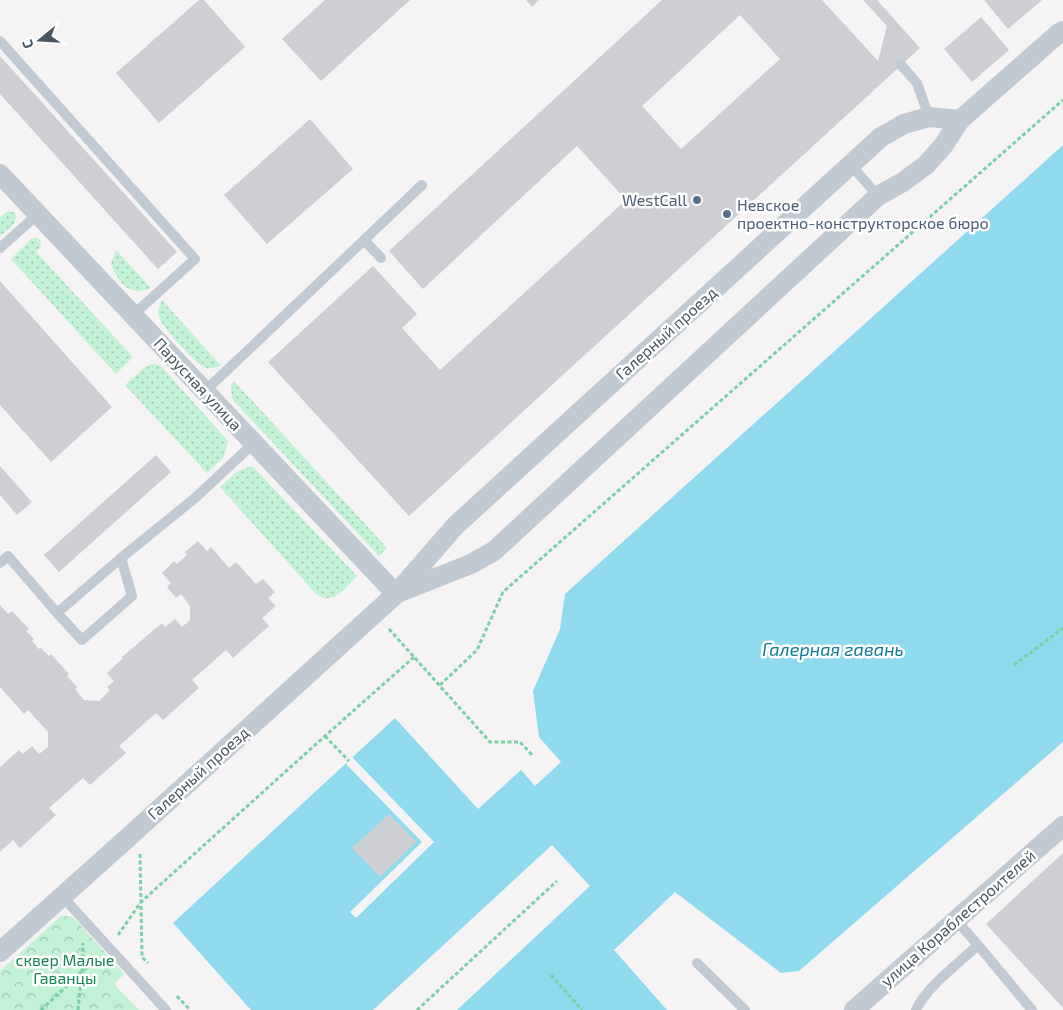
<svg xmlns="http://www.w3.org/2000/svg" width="1063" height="1010" viewBox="0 0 1063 1010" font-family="'Exo 2',sans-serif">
<defs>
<pattern id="grass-dots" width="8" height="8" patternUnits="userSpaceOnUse" patternTransform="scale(1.25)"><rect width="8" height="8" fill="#c3f1d5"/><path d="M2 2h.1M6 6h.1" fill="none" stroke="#a0c6b0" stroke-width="1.8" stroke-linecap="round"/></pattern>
<pattern id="park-crowns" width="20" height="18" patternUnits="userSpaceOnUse" patternTransform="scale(1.25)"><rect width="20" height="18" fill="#c3f1d5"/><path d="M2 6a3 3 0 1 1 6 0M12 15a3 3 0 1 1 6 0" fill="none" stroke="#a0c6b0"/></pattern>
</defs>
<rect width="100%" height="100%" fill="#f5f3f3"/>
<path fill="url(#grass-dots)" d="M10,211L15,213C19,224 8,229 0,236V215L1,217L6,212Z
M36,238L40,240C42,246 40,248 36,252L133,357L116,374L11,259L31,239Z
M116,250L151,288C147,289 142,291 139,291C123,291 116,276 111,264Z
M162,300L221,366C216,367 211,369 206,368C197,365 163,328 160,319C157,312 159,306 162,300Z
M152,364L160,365L228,441L224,457L207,473L125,385L144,368Z
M234,381L387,548L379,556L232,399L231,386Z
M252,466L357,576C345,588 335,605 317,595L220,487L238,471Z"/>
<path fill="url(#park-crowns)" d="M61,916H69L76,920L124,974L114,984L139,1010H0V971Z"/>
<path fill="#90daee" d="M1063,145V742L799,971L781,973L675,892L614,950L667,1010H457L590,886L552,845L373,1010H251L173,923L395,718L478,809L521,770L535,786L561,762L539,737L533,691L560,629L565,594Z"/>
<path fill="#f5f3f3" d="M352,757L434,842L356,918L350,912L422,842L346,764Z"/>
<path fill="#cdcfd5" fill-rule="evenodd" d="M199,0H204L245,47L159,123L116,73Z
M325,0H410L321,81L282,39Z
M526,0H539L532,7Z
M662,0H822L878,61L887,26L863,0H877L920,48L409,516L268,362L373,266L417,314L402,328L440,370L626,200L577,146L423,289L389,251ZM740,15L780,59L681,149L642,106Z
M984,0H1042L1008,29Z
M981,17L1009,50L972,82L944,49Z
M0,56L177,252L158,269L0,94Z
M310,119L353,169L267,244L224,195Z
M0,281L112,407L51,462L0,405Z
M156,455L171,472L59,572L44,555Z
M0,466L32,502L17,515L0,495Z
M198,541L207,551L211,547L229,568L236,562L256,584L263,579L275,592L268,598L276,606L262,618L269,626L233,658L226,650L192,680L199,688L163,720L156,713L119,746L126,753L90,785L83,778L49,808L56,815L20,848L13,840L0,852V767L19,750L23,754L32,746L39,754L48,747V732L28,710L24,714L0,687V605L8,614L12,611L29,629L26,631L34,639L32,641L39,649L41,648L49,656L51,654L69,674L67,676L77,687L75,689L84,700L99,701L110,690L107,687L114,681L107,673L123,658L122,657L162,623L165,627L175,619L182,627L190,620V606L181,594L176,598L167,587L171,583L162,573L174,561L177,564L187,555L185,552Z
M389,814L416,842L380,877L352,848Z
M1063,853V1008L986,924Z"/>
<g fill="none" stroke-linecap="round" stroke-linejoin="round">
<path stroke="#7ad0a6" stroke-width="3" stroke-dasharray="4 2.5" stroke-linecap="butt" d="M389,629L490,742H520L533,756
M1014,665L1063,628
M440,685L477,650L503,592L1063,100
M325,736L349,761
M140,854L142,957L148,963
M118,935L141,902L325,736L414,657
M551,975L582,1010
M177,996L190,1010
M41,1010L97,958
M78,1010L82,972L83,943
M417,1010L557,881"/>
<path stroke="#c1cad2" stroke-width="10" d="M0,41L195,259L133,315
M901,65L917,83L929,117
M850,164L878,196
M364,240L381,258
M0,248L38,214
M205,391L422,185
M0,563L8,556L57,613L121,558L195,498L254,443
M57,613L82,640L132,596L121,558
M62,896L166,1010
M956,920L978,945
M697,963L745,1010
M916,1010C926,987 959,963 978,945L1032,1010"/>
<path stroke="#c1cad2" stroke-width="20" d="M0,174L396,594
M400,592L471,564L494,551L878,196L903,182L926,165L943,146L960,120L1059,33L1063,31
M0,952L122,843L396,594L455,526L881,137L904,124L929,117L960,120
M854,1010L1063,826"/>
</g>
<g fill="#5c6f8a" stroke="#fff" stroke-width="2">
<circle cx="697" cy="200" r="5"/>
<circle cx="727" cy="214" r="5"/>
</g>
<g text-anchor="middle" stroke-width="5" stroke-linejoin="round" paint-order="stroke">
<g font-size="16" fill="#4e5e75" stroke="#fff" text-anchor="end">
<text x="687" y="206">WestCall</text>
<text x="737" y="211" text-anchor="start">Невское<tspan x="737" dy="18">проектно-конструкторское бюро</tspan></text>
</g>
<g font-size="16" fill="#4a5661" stroke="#fff">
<text transform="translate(666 333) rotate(-42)" y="6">Галерный проезд</text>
<text transform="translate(198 384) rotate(47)" y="6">Парусная улица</text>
<text transform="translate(198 773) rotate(-42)" y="6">Галерный проезд</text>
<text transform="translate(958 918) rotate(-41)" y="6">улица Кораблестроителей</text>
</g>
<g font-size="16" fill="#17864f" stroke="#fff">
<text x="65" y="966">сквер Малые<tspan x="65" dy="18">Гаванцы</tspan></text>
</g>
<g font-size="18" font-style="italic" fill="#0c7c9b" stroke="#fff">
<text x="833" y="656">Галерная гавань</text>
</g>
</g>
<g transform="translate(40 40) rotate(252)" stroke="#ffffff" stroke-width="4" paint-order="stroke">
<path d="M0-4L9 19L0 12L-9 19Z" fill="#4a5661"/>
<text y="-8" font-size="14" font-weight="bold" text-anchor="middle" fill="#4a5661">С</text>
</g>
</svg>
